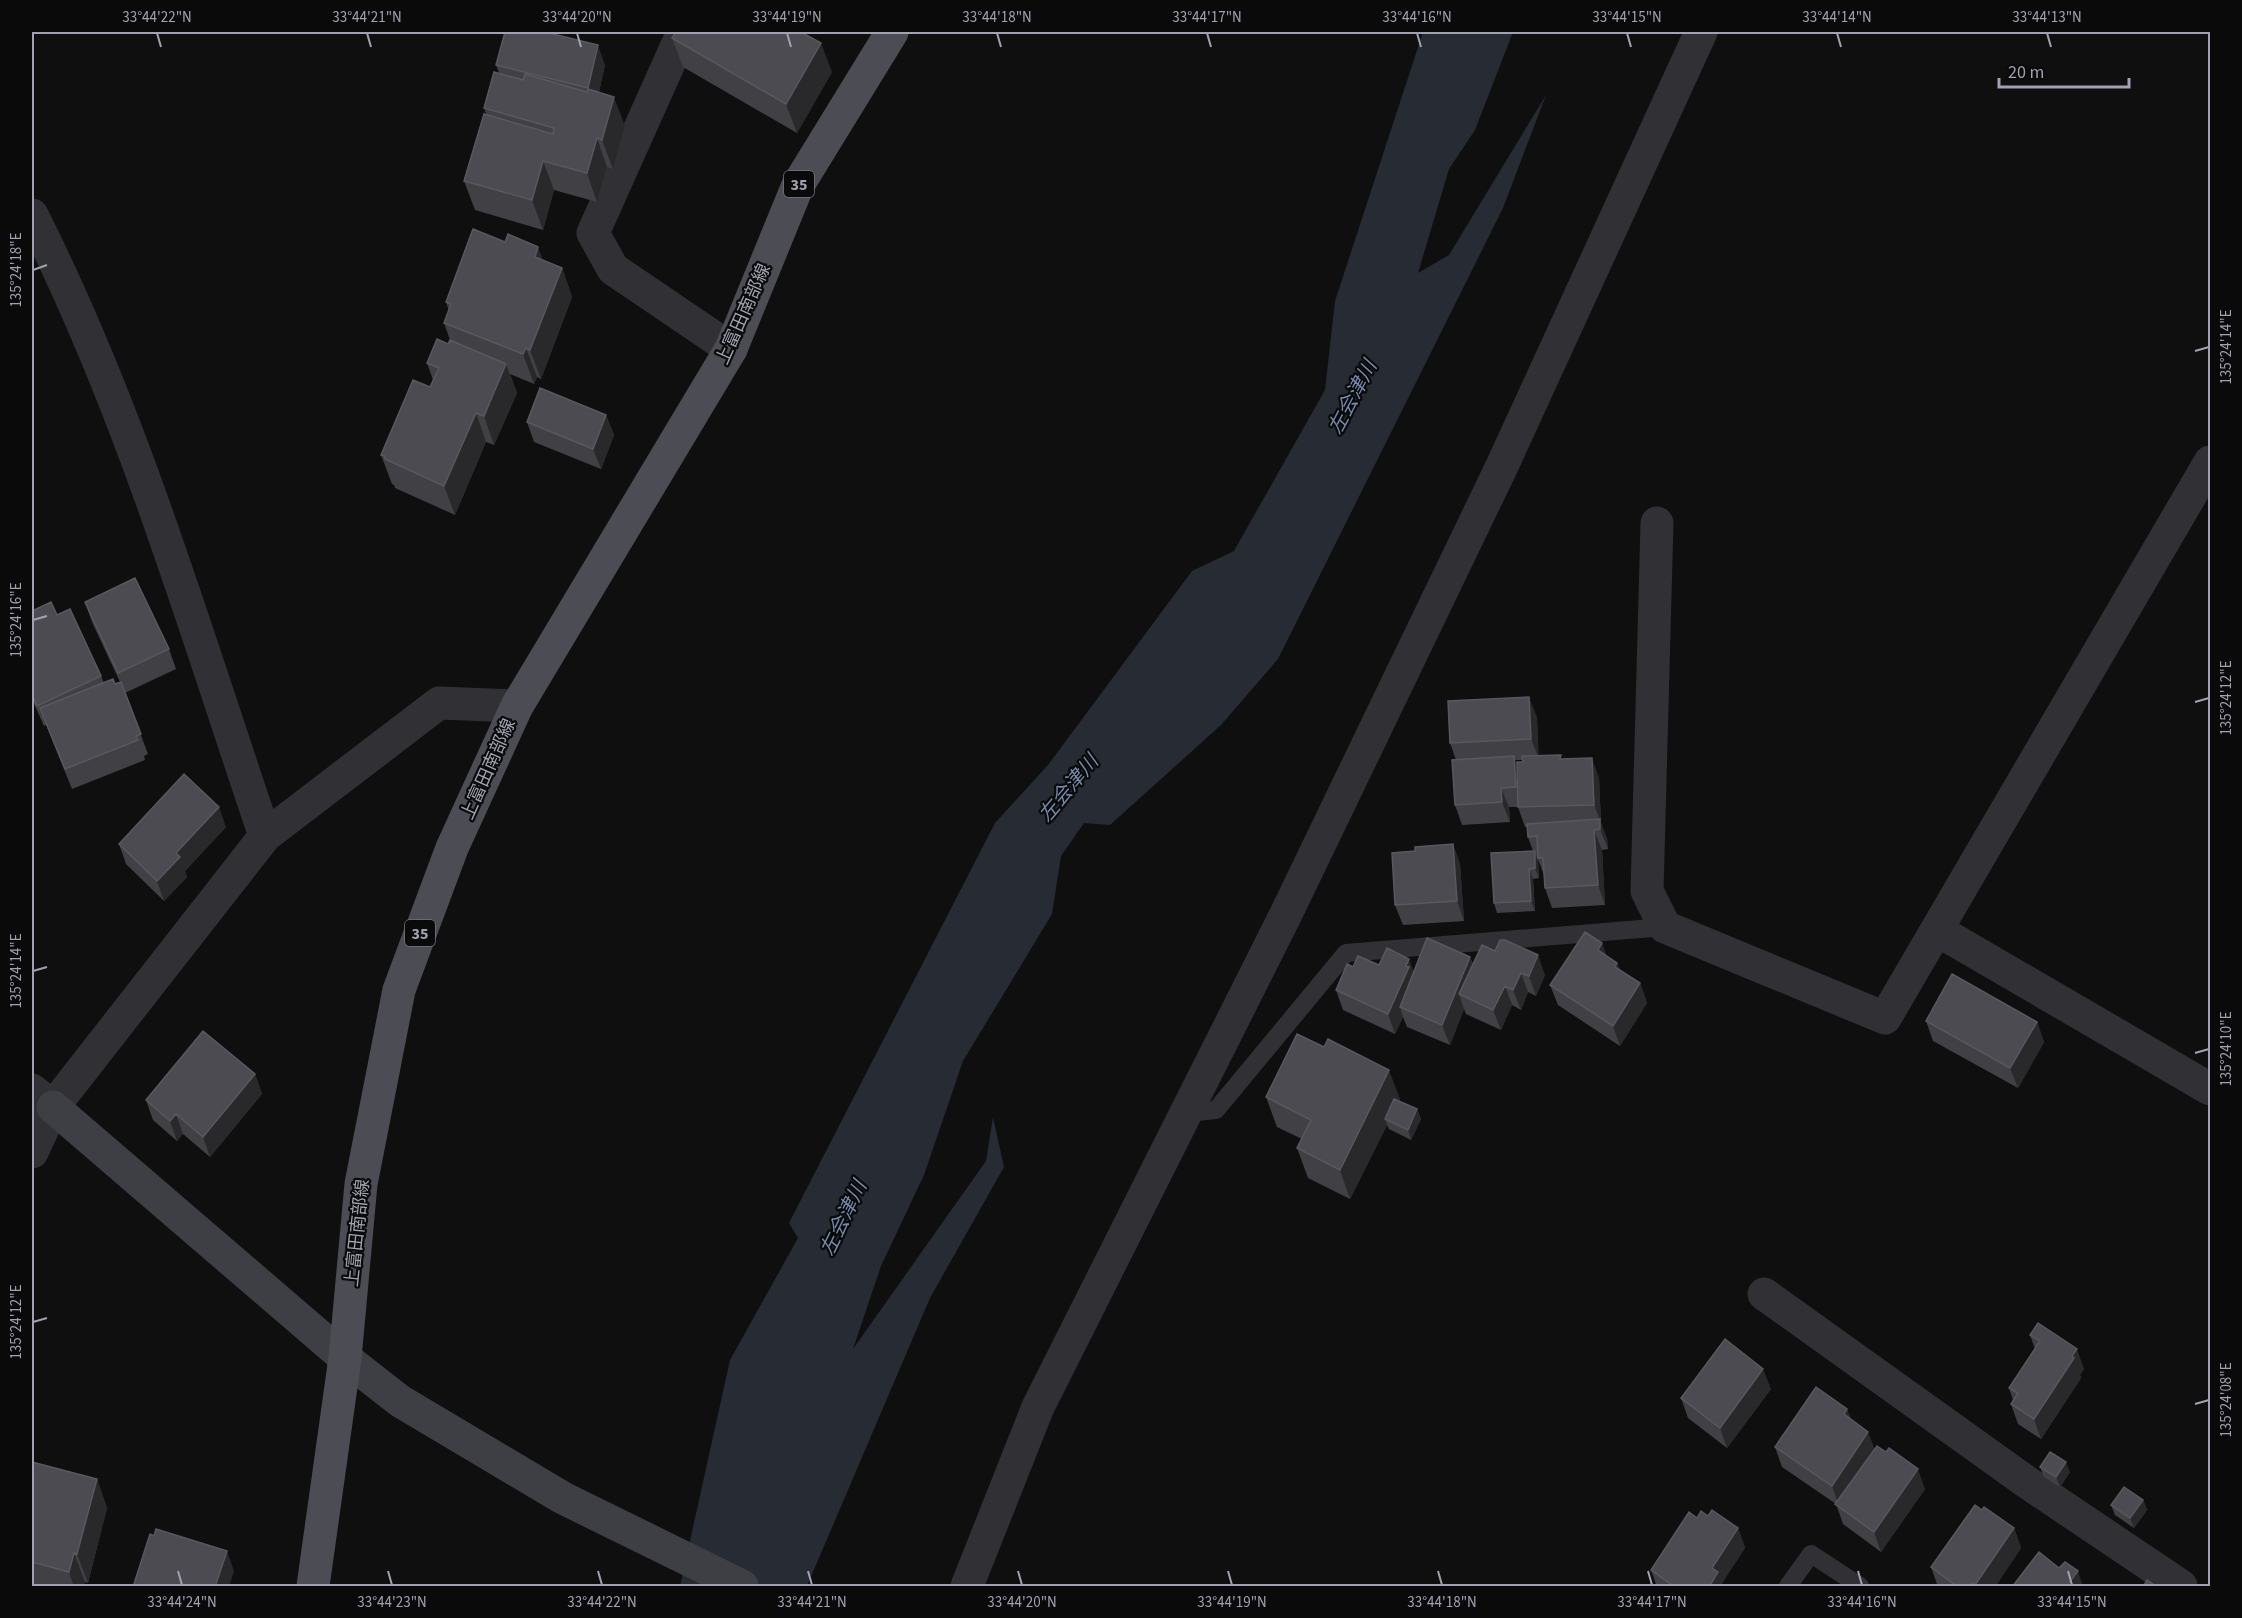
<svg xmlns="http://www.w3.org/2000/svg" width="2242" height="1618" viewBox="0 0 2242 1618" font-family="'Source Sans 3','Noto Sans JP',sans-serif">
<rect width="100%" height="100%" fill="#0f0f10"/>
<path fill="#262b34" d="M1423,32H1513L1475,130L1449,169L1418,273L1449,255L1546,95L1503,208L1278,659L1221,725L1110,825L1084,823L1061,856L1052,914L963,1061L924,1175L881,1266L853,1349L986,1161L993,1117L1004,1167L930,1298L807,1586H680L730,1360L798,1238L789,1223L995,823L1048,765L1192,571L1234,551L1325,390L1335,301Z"/>
<g fill="none" stroke-linecap="round" stroke-linejoin="round">
<path stroke="#303035" stroke-width="18" d="M1186,1113L1216,1110L1346,953L1665,927
M1788,1586L1811,1554L1860,1586"/>
<path stroke="#303035" stroke-width="33" d="M683,32L593,233L613,269L731,349
M32,215C132,413 194,627 265,836
M1657,523L1647,891L1665,927L1885,1018L2210,462
M1937,930L2210,1089
M32,1090L53,1107
M32,1152L53,1107L265,836L439,703L517,706
M1764,1294L2028,1483L2181,1586
M967,1586L1038,1407L1285,916L1502,466L1701,32"/>
<path stroke="#3e3f45" stroke-width="33" d="M53,1107L345,1358L400,1401L563,1498L742,1586"/>
<path stroke="#4c4d54" stroke-width="33" d="M313,1586L345,1358L361,1184L399,990L452,848L517,706L731,349L798,185L892,32"/>
</g>
<path fill="#414045" fill-rule="evenodd" d="M672,38L832,72L797,133L683,67Z
M496,65H605L599,92L625,126L613,169L607,167L597,202L554,190L543,230L475,210L464,181L486,114L484,108L499,73Z
M543,260L562,268L572,297L541,379L537,377L534,384L510,374L517,393L494,445L486,442L455,515L395,488L394,485L392,484L381,455L430,387L433,380L427,363L448,344L450,340L444,323L449,311L446,302Z
M606,415L614,435L601,469L534,442L527,422Z
M85,602L169,649L176,669L125,693L148,754L144,756L145,760L72,789L46,725L44,726L32,699V611L57,615L101,676L104,683L115,684L120,682L92,622Z
M1537,717L1538,755L1562,759L1599,778L1601,823L1607,839L1608,849L1602,850L1605,905L1552,908L1545,888L1544,875L1537,857L1538,861L1539,878L1533,879L1535,911L1497,913L1494,903L1533,851L1528,837L1527,827H1525L1518,807H1509L1510,822L1462,825L1455,805L1456,760L1450,743ZM1515,760H1523V762L1517,765Z
M226,827L185,871L187,877L164,901L126,864L119,844Z
M1453,844L1460,864L1464,921L1403,925L1395,905L1415,851Z
M1602,943L1606,956L1617,963L1620,971L1640,983L1647,1003L1620,1046L1558,1005L1550,985Z
M1470,957L1473,964L1545,975L1536,996L1528,992L1521,1010L1512,1005L1501,1030L1466,1014L1464,1009L1450,1045L1407,1027L1403,1017L1395,1034L1343,1010L1336,990L1353,967L1379,965L1414,971Z
M1926,1021L2037,1022L2044,1042L2018,1088L1933,1041Z
M255,1074L262,1094L210,1157L183,1134L177,1141L153,1120L146,1100Z
M1266,1097L1400,1099L1399,1101L1417,1109L1421,1119L1411,1140L1389,1129L1387,1125L1350,1199L1308,1178L1297,1148L1302,1139L1277,1127Z
M2030,1335L2084,1369L2080,1375L2081,1378L2041,1439L2018,1424L2011,1404L2013,1400L2009,1388L2035,1349Z
M1771,1389L1727,1448L1688,1418L1681,1398Z
M1847,1409L1851,1420L1875,1449L1925,1489L1881,1552L1843,1524L1836,1504L1782,1467L1775,1447Z
M32,1462L97,1479L107,1508L88,1583L85,1582L83,1587H32Z
M2040,1467L2070,1472L2060,1487L2044,1477Z
M2143,1500L2147,1510L2134,1528L2115,1515L2111,1505Z
M1697,1518L1738,1528L1745,1548L1722,1583L1723,1587H1657L1651,1570Z
M2014,1528L2021,1548L1995,1587H1938L1931,1567Z"/>
<path fill="#29282b" d="M821,43L832,72L797,133L786,104Z
M598,45L605,65L595,108L588,88Z
M614,97L625,126L613,169L602,140Z
M597,138L607,167L597,202L587,173Z
M543,161L554,190L543,230L532,200Z
M538,247L549,276L535,257Z
M562,268L572,297L541,379L530,350Z
M526,348L537,377L534,384L523,354Z
M506,364L517,393L494,445L484,416Z
M476,413L486,442L455,515L444,486Z
M606,415L614,435L601,469L593,449Z
M1529,697L1537,717L1539,759L1531,739Z
M1514,756L1521,776L1523,807L1516,787Z
M1592,758L1599,778L1601,823L1607,839L1608,849L1600,829V820L1594,805Z
M1501,788L1509,807L1510,822L1502,802Z
M219,807L226,827L185,871L187,877L164,901L157,881L176,853Z
M1594,830L1602,850L1605,905L1598,885Z
M1453,844L1460,864L1464,921L1457,901Z
M1535,851L1538,861L1539,878L1535,868Z
M1529,869L1533,879L1535,911L1531,901Z
M1602,943L1609,963L1598,950Z
M1538,955L1545,975L1536,996L1529,976Z
M1470,957L1477,977L1459,994L1464,1009L1450,1045L1442,1025Z
M1409,959L1416,978L1400,1007L1403,1017L1395,1034L1388,1014Z
M1617,963L1625,983L1615,967Z
M1521,973L1528,992L1521,1010L1513,990Z
M1640,983L1647,1003L1620,1046L1613,1026Z
M1505,986L1512,1005L1501,1030L1493,1010Z
M2037,1022L2044,1042L2018,1088L2010,1068Z
M1389,1070L1400,1099L1389,1121L1385,1119L1387,1125L1350,1199L1340,1170Z
M255,1074L262,1094L210,1157L203,1137Z
M1417,1109L1421,1119L1411,1140L1408,1130Z
M176,1114L183,1134L177,1141L170,1121Z
M2077,1349L2084,1369L2080,1375L2081,1378L2041,1439L2034,1419Z
M1763,1369L1771,1389L1727,1448L1720,1428Z
M1847,1409L1855,1429L1844,1414Z
M1868,1432L1876,1452L1839,1506L1832,1486Z
M2066,1462L2070,1472L2060,1487L2056,1477Z
M1918,1469L1925,1489L1881,1552L1874,1532Z
M97,1479L107,1508L88,1583L77,1554Z
M2143,1500L2147,1510L2134,1528L2130,1518Z
M1738,1528L1745,1548L1722,1583L1723,1587H1709L1712,1568Z
M2014,1528L2021,1548L1995,1587H1976L1975,1585Z
M227,1551L234,1571L229,1587H215Z
M74,1553L85,1582L83,1587H74L69,1572Z
M2078,1571L2083,1587H2066Z"/>
<path fill="#4b4b51" stroke="#595860" stroke-width="1.5" d="M505,32H545L598,45L588,88L496,65Z
M676,32H801L821,43L786,104L672,38Z
M494,72L523,80L525,74L587,92L588,89L614,97L602,140L597,138L587,173L543,161L532,200L464,181L484,114L553,134L554,128L484,108Z
M473,229L505,242L508,234L538,247L535,257L562,268L530,350L526,348L523,354L444,323L451,304L446,302Z
M437,339L448,344L450,340L506,364L484,416L476,413L444,486L385,459V456L381,455L413,380L430,387L439,368L427,363Z
M540,388L606,415L593,449L527,422Z
M135,578L169,649L118,673L85,602Z
M51,602L57,615L70,609L101,676L37,706L32,695V611Z
M113,679L115,684L121,682L141,734L136,736L138,740L65,769L40,708Z
M1529,697L1531,739L1450,743L1448,701Z
M1561,755L1560,759L1592,758L1594,805L1518,807L1517,762H1523L1522,756Z
M1514,756L1516,787L1501,788L1502,802L1455,805L1452,760Z
M184,774L219,807L176,853L180,857L157,881L119,844Z
M1600,819V829L1594,830L1598,885L1545,888L1543,858H1538L1537,836L1528,837L1527,824Z
M1453,844L1457,901L1395,905L1392,853L1415,851V847Z
M1535,851V868L1529,869L1531,901L1494,903L1491,853Z
M1585,932L1602,943L1598,950L1617,963L1615,967L1640,983L1613,1026L1550,985Z
M1427,938L1470,957L1442,1025L1400,1007Z
M1500,940H1505L1538,955L1529,976L1521,973L1513,990L1505,986L1493,1010L1459,994L1482,945L1495,951Z
M1387,948L1409,959L1406,966L1409,967L1388,1014L1336,990L1347,964L1353,967L1358,956L1379,965Z
M1952,974L2037,1022L2010,1068L1926,1021Z
M203,1031L255,1074L203,1137L176,1114L170,1121L146,1100Z
M1297,1034L1324,1047L1328,1039L1389,1070L1340,1170L1297,1148L1311,1120L1266,1097Z
M1394,1099L1417,1109L1408,1130L1385,1119Z
M2038,1323L2077,1349L2072,1356L2074,1358L2034,1419L2011,1404L2018,1393L2009,1388L2040,1341L2030,1335Z
M1725,1339L1763,1369L1720,1428L1681,1398Z
M1816,1387L1847,1409L1844,1414L1868,1432L1832,1486L1775,1447Z
M1877,1446L1886,1452L1889,1448L1918,1469L1874,1532L1835,1504Z
M2050,1452L2066,1462L2056,1477L2040,1467Z
M32,1462L97,1479L77,1554L74,1553L69,1572L32,1562Z
M2124,1487L2143,1500L2130,1518L2111,1505Z
M1975,1505L1982,1510L1984,1507L2014,1528L1975,1585L1972,1583L1969,1587H1958L1931,1567Z
M1712,1510L1738,1528L1712,1568L1718,1572L1709,1587H1675L1651,1570L1689,1512L1697,1518L1701,1511L1708,1516Z
M156,1529L227,1551L215,1587H133L150,1534L154,1536Z
M2039,1552L2059,1568L2065,1562L2078,1571L2066,1587H2012Z
M2147,1580L2157,1587H2143Z"/>
<path fill="none" stroke="#a0a2b1" stroke-width="2" d="M157,33L161,47M367,33L371,47M577,33L581,47M787,33L791,47M997,33L1001,47M1207,33L1211,47M1417,33L1421,47M1627,33L1631,47M1837,33L1841,47M2047,33L2051,47M33,270L47,265M2195,351L2209,347M33,620L47,616M2195,702L2209,698M33,971L47,967M2195,1053L2209,1049M33,1322L47,1318M2195,1404L2209,1400M178,1571L182,1585M388,1571L392,1585M598,1571L602,1585M808,1571L812,1585M1018,1571L1022,1585M1228,1571L1232,1585M1438,1571L1442,1585M1648,1571L1652,1585M1858,1571L1862,1585M2068,1571L2072,1585"/>
<g text-anchor="middle" stroke-width="4.5" stroke-linejoin="round" paint-order="stroke">
<g fill="#0a0a0b" stroke="#73747f" stroke-width="1.5">
<rect x="784" y="171" width="30" height="26" rx="4.5"/>
<rect x="405" y="920" width="30" height="26" rx="4.5"/>
</g>
<g font-size="16" font-weight="bold" fill="#a0a2b1">
<text x="799" y="190">35</text>
<text x="420" y="939">35</text>
</g>
<g font-size="18" fill="#a0a2b1" stroke="#0a0a0b">
<text transform="translate(743 314) rotate(-66)" y="6">上富田南部線</text>
<text transform="translate(488 769) rotate(-66)" y="6">上富田南部線</text>
<text transform="translate(357 1233) rotate(-84)" y="6">上富田南部線</text>
</g>
<g font-size="20" font-style="italic" fill="#768aad" stroke="#0a0a0b">
<text transform="translate(1352 397) rotate(-62)" y="7">左会津川</text>
<text transform="translate(1068 788) rotate(-50)" y="7">左会津川</text>
<text transform="translate(843 1218) rotate(-64)" y="7">左会津川</text>
</g>
</g>
<rect width="2242" height="1618" fill="none" stroke="#0a0a0b" stroke-width="66"/>
<path d="M1999 78v9h130v-9" fill="none" stroke="#a0a2b1" stroke-width="3"/>
<text x="2008" y="78" font-size="18" fill="#a0a2b1" stroke="#0a0a0b" stroke-width="4.5" paint-order="stroke">20 m</text>
<rect x="33" y="33" width="2176" height="1552" fill="none" stroke="#a0a2b1" stroke-width="2"/>
<g font-size="15" text-anchor="middle" fill="#a0a2b1">
<text x="157" y="22">33°44'22"N</text>
<text x="367" y="22">33°44'21"N</text>
<text x="577" y="22">33°44'20"N</text>
<text x="787" y="22">33°44'19"N</text>
<text x="997" y="22">33°44'18"N</text>
<text x="1207" y="22">33°44'17"N</text>
<text x="1417" y="22">33°44'16"N</text>
<text x="1627" y="22">33°44'15"N</text>
<text x="1837" y="22">33°44'14"N</text>
<text x="2047" y="22">33°44'13"N</text>
<text transform="translate(16 270) rotate(-90)" y="5">135°24'18"E</text>
<text transform="translate(2226 347) rotate(-90)" y="5">135°24'14"E</text>
<text transform="translate(16 620) rotate(-90)" y="5">135°24'16"E</text>
<text transform="translate(2226 698) rotate(-90)" y="5">135°24'12"E</text>
<text transform="translate(16 971) rotate(-90)" y="5">135°24'14"E</text>
<text transform="translate(2226 1049) rotate(-90)" y="5">135°24'10"E</text>
<text transform="translate(16 1322) rotate(-90)" y="5">135°24'12"E</text>
<text transform="translate(2226 1400) rotate(-90)" y="5">135°24'08"E</text>
<text x="182" y="1607">33°44'24"N</text>
<text x="392" y="1607">33°44'23"N</text>
<text x="602" y="1607">33°44'22"N</text>
<text x="812" y="1607">33°44'21"N</text>
<text x="1022" y="1607">33°44'20"N</text>
<text x="1232" y="1607">33°44'19"N</text>
<text x="1442" y="1607">33°44'18"N</text>
<text x="1652" y="1607">33°44'17"N</text>
<text x="1862" y="1607">33°44'16"N</text>
<text x="2072" y="1607">33°44'15"N</text>
</g>
</svg>
